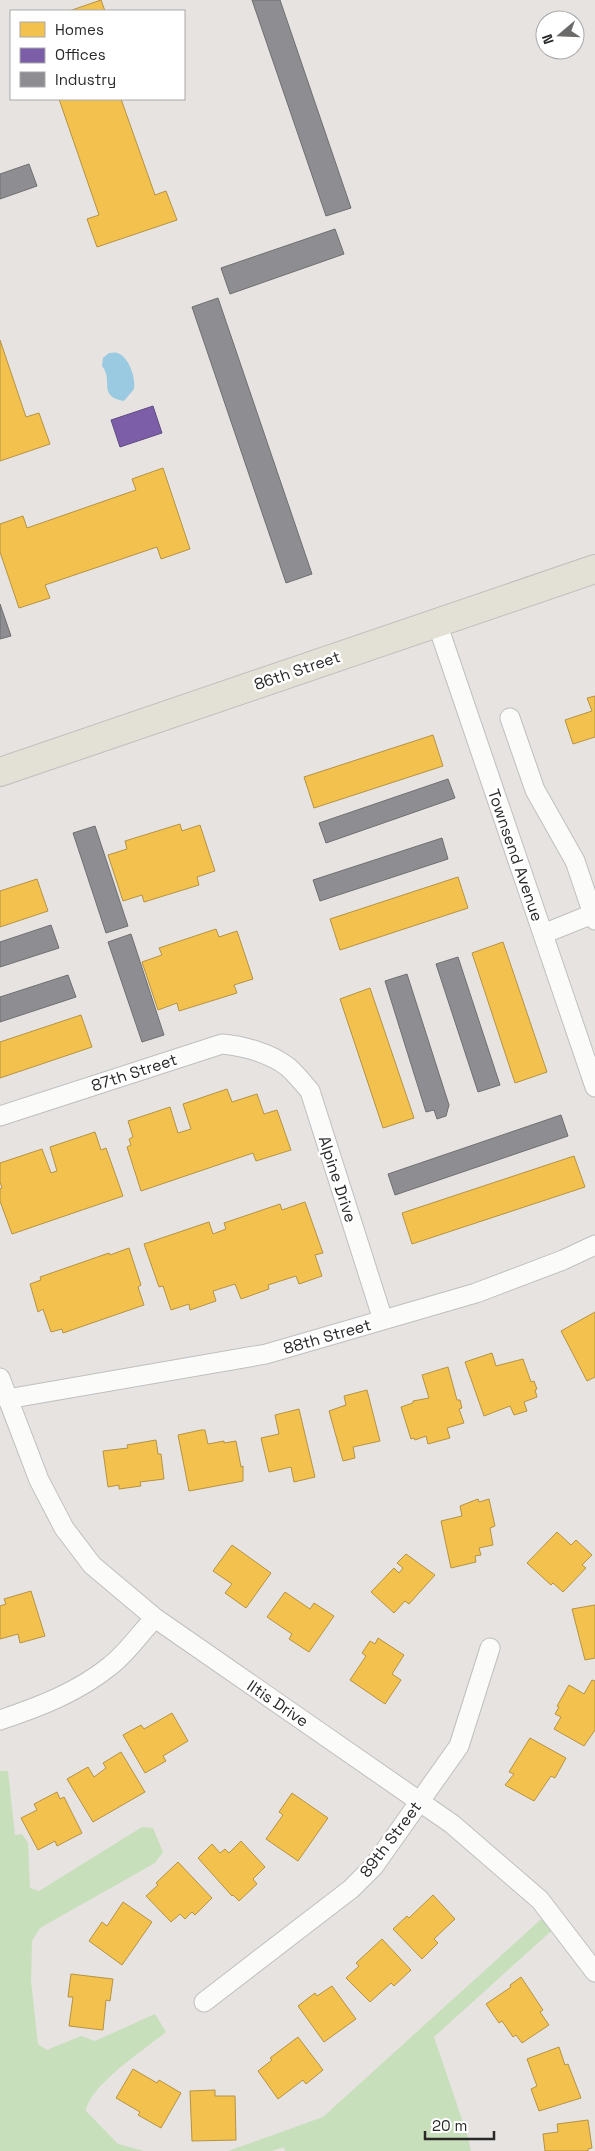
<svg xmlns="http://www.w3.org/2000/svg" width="595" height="2151" viewBox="0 0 595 2151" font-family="'Space Grotesk',sans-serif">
<rect width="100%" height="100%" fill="#e6e3e0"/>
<path fill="#c8dfbb" d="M0,1771H8L15,1835L22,1834L28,1843L30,1888L39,1891L142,1827L153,1828L163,1852L155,1863L40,1928L32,1941L31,1981L38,2044L47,2050L81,2036L95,2041L155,2014L166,2032C145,2049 89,2086 86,2111L118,2144L144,2151H0Z
M549,1912L559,1924L434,2037L468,2137L471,2151H285L284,2147L272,2151H228L323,2117Z"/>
<path fill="#99cae1" d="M109,353C112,353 115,352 117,353C129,356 136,379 134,389L124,401C97,396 114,381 102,366L103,358Z"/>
<path fill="#f2c14e" stroke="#b69343" d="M101,0L105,11H69Z
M59,99H121L155,195L166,191L177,220L97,247L87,219L99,215Z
M0,340L26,417L39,413L50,444L0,461Z
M163,468L190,549L161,559L157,547L45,585L50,598L19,608L0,552V524L23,516L27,528L136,490L132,479Z
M595,696V737L573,744L565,720L592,711L587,698Z
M433,735L443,766L314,808L304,777Z
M180,824L182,831L200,825L215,871L197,877L199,885L144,902L142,895L123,901L108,855L127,849L125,841Z
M458,877L468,908L340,950L330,919Z
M37,879L48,911L0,927V891Z
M216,929L219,937L237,931L253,979L234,985L237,993L179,1011L177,1003L158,1010L142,962L162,955L159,948Z
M503,942L547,1072L515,1083L472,953Z
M370,988L414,1118L383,1128L340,999Z
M81,1015L92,1047L0,1078V1042Z
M227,1089L232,1102L257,1094L264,1114L277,1110L291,1150L256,1161L253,1153L141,1191L127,1147L131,1145L129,1139L133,1137L128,1121L170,1107L178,1133L191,1129L183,1104Z
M95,1132L101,1150L106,1148L123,1196L12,1234L0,1201V1189L2,1188L0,1182V1163L42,1149L51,1173L57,1171L50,1147Z
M574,1156L585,1187L412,1244L402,1213Z
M305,1202L323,1253L315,1255L322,1276L299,1284L296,1276L268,1285L269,1289L241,1299L235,1284L213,1291L216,1301L190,1310L189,1304L171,1310L163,1286L159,1287L144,1244L209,1222L213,1234L226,1229L224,1223L280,1204L282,1210Z
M129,1248L141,1285L138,1287L144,1305L63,1333L62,1329L51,1332L43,1309L38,1312L30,1284L41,1280L40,1277L109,1253L110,1255Z
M595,1312V1377L587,1381L561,1331Z
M492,1353L496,1366L523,1359L531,1382L534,1381L537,1389L535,1390L537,1397L524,1402L527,1411L514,1415L510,1406L484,1416L465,1362Z
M448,1367L457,1400H460L462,1408L459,1409L464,1423L447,1428L450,1438L428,1444L426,1436L415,1440L414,1438L411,1439L401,1407L413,1403V1401L429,1398L422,1375Z
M367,1390L380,1441L353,1447L355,1458L343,1461L329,1411L346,1405L344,1396Z
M299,1409L315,1477L294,1482L291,1467L269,1472L261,1438L279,1434L275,1415Z
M201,1430H205L208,1444L224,1441V1443L236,1441L241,1467L243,1466V1481L189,1491L178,1435Z
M156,1440L158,1454H161L164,1479L140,1482L141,1486L119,1489V1485L108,1487L103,1451L128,1448L127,1445Z
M478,1499L479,1502L489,1499L495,1526L490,1528L493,1545L479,1548L481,1555L475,1556L476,1562L451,1568L441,1521L462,1516L460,1506Z
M557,1532L571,1545L576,1540L592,1555L582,1565L586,1568L563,1592L553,1583L551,1585L527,1563Z
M232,1545L271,1573L246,1608L225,1593L232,1584L213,1571Z
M406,1554L435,1575L409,1604L405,1601L394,1613L371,1592L394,1568L399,1573L403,1568L397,1563Z
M31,1591L45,1636L20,1643L18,1634L0,1639V1606L6,1604L4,1599Z
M285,1592L310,1609L314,1603L334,1616L309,1652L289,1639L292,1634L267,1617Z
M595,1605V1658L585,1660L572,1609Z
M378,1638L404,1655L392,1674L401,1680L385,1704L350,1680L366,1656L362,1653L370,1641L375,1644Z
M592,1680L595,1681V1730L584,1746L554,1729L561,1717L555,1714L559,1707L557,1706L569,1685L584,1694Z
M172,1713L188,1741L163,1756L166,1761L145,1773L123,1735L141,1725L144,1729Z
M530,1738L566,1758L555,1778L551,1776L534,1801L505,1785L514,1774L509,1772Z
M121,1752L145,1792L93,1822L67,1779L88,1767L94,1777L106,1768L103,1763Z
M57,1792L60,1799L64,1797L82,1833L57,1846L55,1841L38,1850L21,1818L37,1810L34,1804Z
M292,1793L328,1818L298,1861L266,1839L283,1815L279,1812Z
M241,1841L265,1867L253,1879L257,1884L239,1901L233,1895L232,1896L198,1858L212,1844L220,1853L225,1849L229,1853Z
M178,1862L212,1898L195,1915L192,1912L185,1919L180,1914L171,1922L146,1896L158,1885L156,1883Z
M433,1895L455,1919L434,1939L438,1943L422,1959L393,1929L407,1916L409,1918Z
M123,1902L152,1922L122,1965L89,1941L102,1922L107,1926Z
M382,1939L411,1970L394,1986L391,1983L370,2002L346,1978L359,1966L356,1963Z
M71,1974L113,1979L110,2001L106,2000L103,2030L69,2026L73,1997H68Z
M521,1977L543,2010L540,2012L549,2025L522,2043L516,2035L513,2037L502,2021L499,2023L486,2004L511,1987L510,1985Z
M332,1986L356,2019L324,2042L298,2006L315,1993L317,1996Z
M298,2037L323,2070L306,2084L303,2080L278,2099L258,2071L272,2060L270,2058Z
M559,2047L565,2065L568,2064L581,2098L539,2111L531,2089L537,2086L527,2059Z
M133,2069L157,2083L159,2080L181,2093L161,2128L138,2115L140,2112L116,2098Z
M215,2090V2096H235L236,2140L192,2141L190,2091Z
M588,2120L592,2148L588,2149V2151H545L543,2134L558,2132L557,2124Z"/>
<path fill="#7b5ea7" stroke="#624e81" d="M153,406L162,433L120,447L111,420Z"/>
<path fill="#8d8d92" stroke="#6f6f72" d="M252,0H280L351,208L326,216Z
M29,164L37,186L0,199V174Z
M335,229L344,254L230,294L221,268Z
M218,298L312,574L286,583L192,307Z
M0,604L11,636L0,639Z
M448,779L455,798L326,843L319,823Z
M95,826L128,926L106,933L73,833Z
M442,838L448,859L320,901L313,880Z
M51,925L59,948L0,967V942Z
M131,934L164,1035L142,1042L108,942Z
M458,957L500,1085L478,1092L436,964Z
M407,974L449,1105L446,1116L437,1119L434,1110L426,1112L385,981Z
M68,975L76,997L0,1022V997Z
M561,1115L568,1136L395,1195L388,1174Z"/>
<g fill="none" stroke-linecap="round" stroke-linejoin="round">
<g stroke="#c0bfc0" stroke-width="21">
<path id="minor" d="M437,623L595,1087
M510,718L535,790L575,861L595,920
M543,934L595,913
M0,1116L222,1044C244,1046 270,1053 288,1067C296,1074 303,1083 310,1091L383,1320
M0,1378L39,1480L64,1528L92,1565L155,1618L452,1824L540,1900L595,1972
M7,1399L266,1354L476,1293L563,1260L595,1245
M0,1720C39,1707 78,1692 110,1666C127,1653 140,1633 155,1618
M204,2002L351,1889L374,1866L459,1746L490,1648"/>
</g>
<g stroke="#bfbebd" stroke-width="30">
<path id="primary" d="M0,772L595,569"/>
</g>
<use href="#minor" stroke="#fbfbfa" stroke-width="19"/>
<use href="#primary" stroke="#e3e1d5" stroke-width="28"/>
</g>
<g text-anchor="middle" stroke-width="5" stroke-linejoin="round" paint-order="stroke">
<g font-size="16" fill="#292929" stroke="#fff">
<text transform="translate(297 670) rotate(-19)" y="6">86th Street</text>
<text transform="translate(516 855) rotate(71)" y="6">Townsend Avenue</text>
<text transform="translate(134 1072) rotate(-18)" y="6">87th Street</text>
<text transform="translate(338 1179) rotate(72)" y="6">Alpine Drive</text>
<text transform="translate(327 1336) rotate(-16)" y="6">88th Street</text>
<text transform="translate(278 1703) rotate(34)" y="6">Iltis Drive</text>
<text transform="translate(390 1839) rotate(-53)" y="6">89th Street</text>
</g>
</g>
<rect x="10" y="10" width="175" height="90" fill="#ffffff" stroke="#a9a9a9"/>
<rect x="20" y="22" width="25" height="15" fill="#f2c14e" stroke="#a9a9a9"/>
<text x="55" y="35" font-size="15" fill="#292929">Homes</text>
<rect x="20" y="48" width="25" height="15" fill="#7b5ea7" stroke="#a9a9a9"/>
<text x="55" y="60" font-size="15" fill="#292929">Offices</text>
<rect x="20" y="72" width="25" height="15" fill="#8d8d92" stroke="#a9a9a9"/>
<text x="55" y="85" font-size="15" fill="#292929">Industry</text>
<g transform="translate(560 35) rotate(251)"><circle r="24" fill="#ffffff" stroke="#a9a9a9"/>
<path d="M0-4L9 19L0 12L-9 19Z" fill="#6b6a69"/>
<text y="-8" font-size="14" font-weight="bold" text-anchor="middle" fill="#292929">N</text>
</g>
<path d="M425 2131v8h69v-8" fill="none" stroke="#292929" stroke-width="2.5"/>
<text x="432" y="2131" font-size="15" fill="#292929" stroke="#ffffff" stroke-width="4" paint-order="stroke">20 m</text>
</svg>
